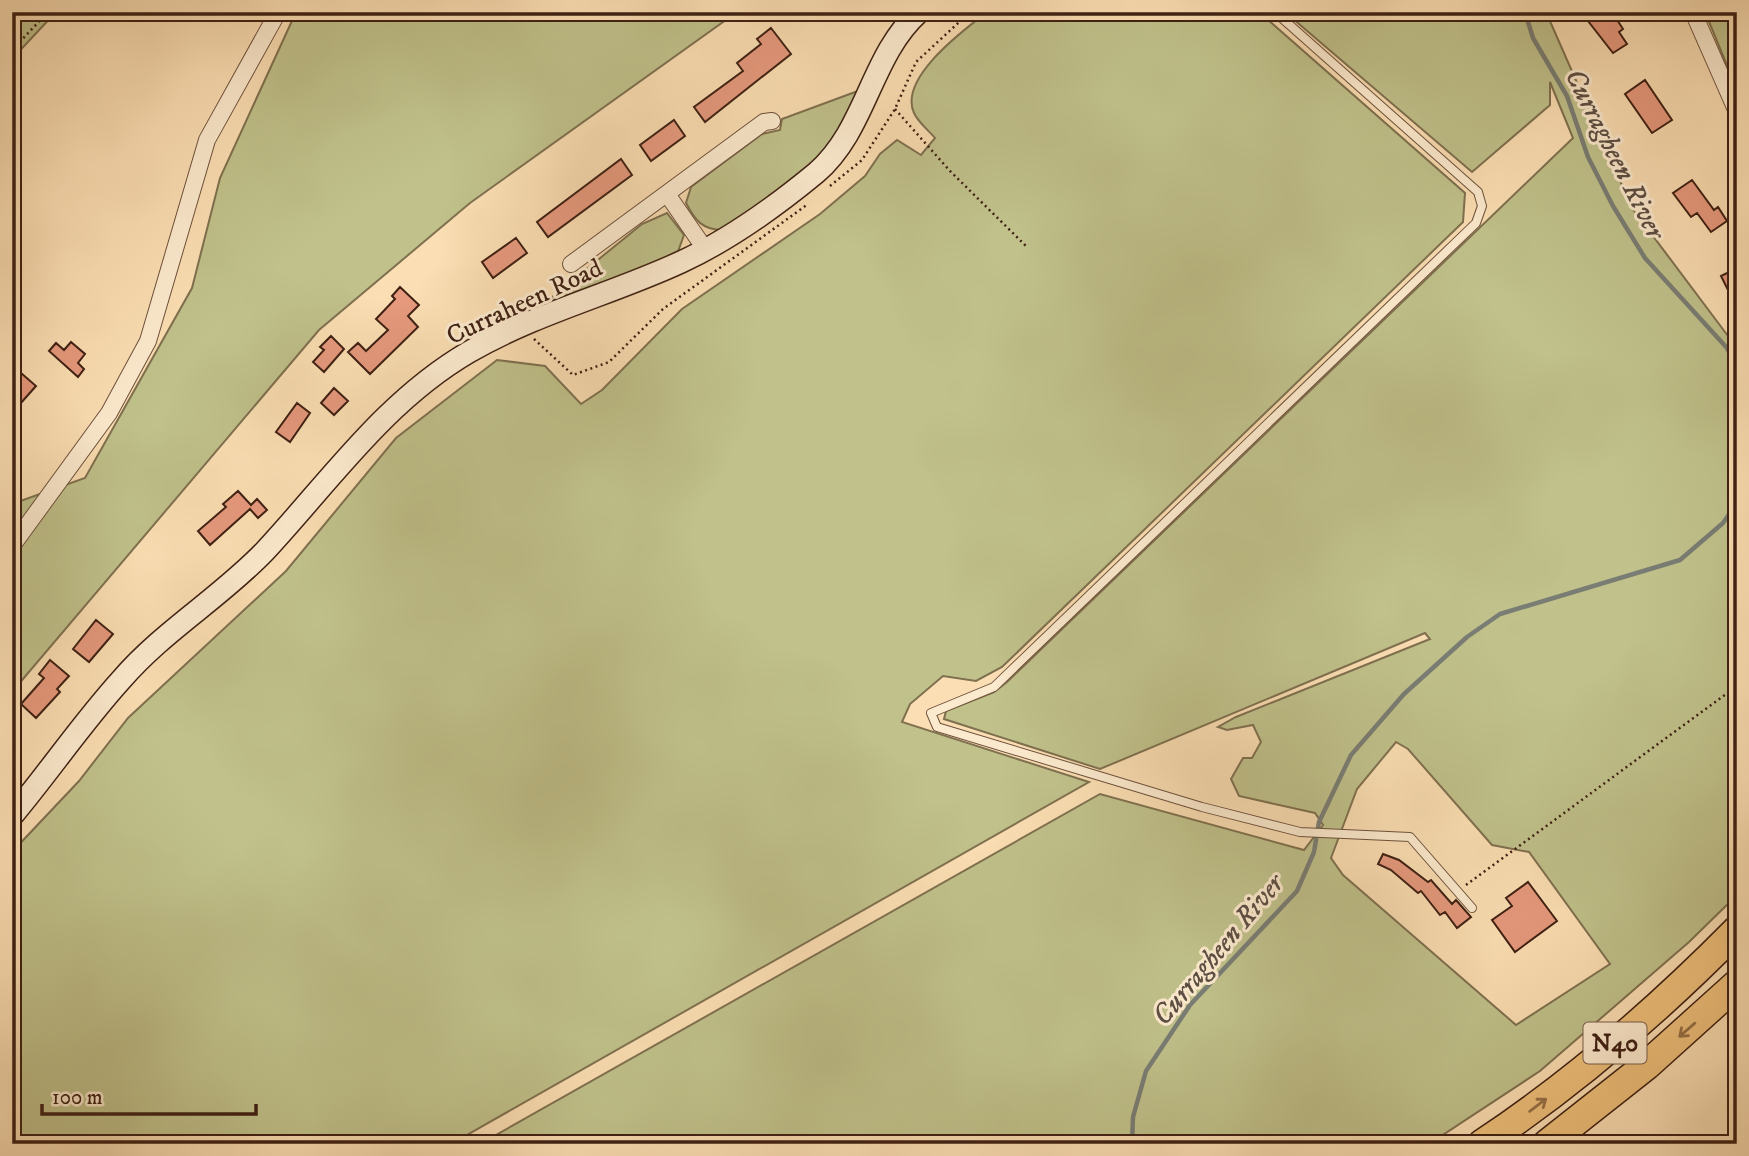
<svg xmlns="http://www.w3.org/2000/svg" width="1749" height="1156" viewBox="0 0 1749 1156" font-family="'IM FELL DW Pica',serif">
<rect width="100%" height="100%" fill="#fbdeb3"/>
<filter id="stains"><feTurbulence type="fractalNoise" baseFrequency=".00286" numOctaves="4"/><feColorMatrix values="0 0 0 0 .2 0 0 0 0 .09 0 0 0 0 .02 0 0 0 .5 -.17"/></filter>
<radialGradient id="worn" r=".72"><stop offset=".6" stop-color="#630" stop-opacity="0"/><stop offset="1" stop-color="#630" stop-opacity=".3"/></radialGradient>
<path fill="#c0c18b" stroke="#7f704f" stroke-width="2" fill-rule="evenodd" d="M12,12H56L12,59Z
M296,12H737L470,203L319,330L12,692V504L85,478L192,288L220,178Z
M987,12H1259L1465,193L1463,222L1002,667L976,681L943,676L910,704L902,722L1089,782L451,1144H13L12,852L79,781L128,718L286,571L396,438L497,360L545,366L581,404L602,390L682,309L820,214L865,176L880,154L897,140L921,155L935,138C929,131 918,122 914,113C898,78 964,30 987,12Z
M1285,12H1546L1632,208L1737,348V895L1689,942L1540,1071L1429,1144H480L1100,794L1304,850L1323,825L1315,813L1239,796L1231,779L1243,758H1252L1261,742L1253,725L1227,730L1218,727L1236,717L1430,639L1425,633L1100,769L944,719L946,711L994,692L1007,682L1573,138L1550,82V105L1472,172ZM1396,742L1408,749L1492,845L1529,852L1610,964L1516,1025L1343,875L1331,858L1357,789Z
M1705,12H1737V90Z
M858,91L859,102L818,163L723,230C702,230 695,220 686,203L691,187L762,134L780,130L782,119Z
M667,213L684,235L676,257L529,316L642,224Z"/>
<g fill="none" stroke-linecap="round" stroke-linejoin="round">
<path stroke="#797d74" stroke-width="4.5" d="M1525,12L1533,38L1567,96L1588,157L1613,206L1645,258L1727,348L1737,368
M1132,1144L1133,1117L1146,1071L1190,1005L1297,891L1314,852L1319,822L1351,755L1404,694L1467,637L1500,614L1680,560L1723,523L1737,503"/>
</g>
<path fill="#e6997d" stroke="#3e2013" stroke-width="2" d="M1581,12H1612L1623,29L1619,32L1627,44L1613,53Z
M771,28L791,54L705,122L694,107L743,71L737,63L761,44L757,39Z
M1645,80L1672,120L1652,133L1625,94Z
M674,120L685,136L651,161L640,145Z
M621,159L632,175L548,237L537,222Z
M1692,180L1714,210L1718,207L1727,221L1711,232L1697,213L1691,217L1673,193Z
M516,238L527,253L493,278L482,262Z
M1737,268V308L1721,276Z
M400,287L419,305L408,316L418,327L370,374L348,352L358,343L366,351L388,330L376,319L395,299L392,296Z
M331,336L344,349L324,372L313,362L324,350L320,347Z
M71,342L85,354L78,363L84,369L78,377L49,351L56,343L64,350Z
M21,373L36,386L12,413V383Z
M334,388L348,401L334,415L321,403Z
M297,403L310,413L290,442L276,432Z
M238,491L251,505L257,499L267,510L258,518L250,509L210,545L198,531L226,507L223,504Z
M96,620L113,634L89,662L73,649Z
M50,660L69,676L57,689L60,692L36,718L21,704L44,678L39,674Z
M1383,854L1399,860L1428,882L1431,880L1452,904L1456,900L1471,917L1457,928L1445,912L1440,915L1421,891L1418,893L1391,870L1378,864Z
M1528,882L1557,921L1515,952L1492,920L1512,906L1506,898Z"/>
<g fill="none" stroke-linecap="round" stroke-linejoin="round">
<g stroke="#6d503b" stroke-width="10">
<path id="lane" d="M1275,12L1478,192L1482,206L1476,223L994,687L931,713L937,727L1202,807L1300,832L1410,837L1472,908"/>
</g>
<g stroke="#6d503b" stroke-width="18">
<path id="street" d="M1693,12L1737,112
M667,194L705,249
M571,264L764,122L772,121
M12,546L109,413L148,341L207,140L278,12"/>
</g>
<g stroke="#3e2013" stroke-width="24">
<path id="secondary" d="M12,816C49,772 82,723 121,680C163,631 220,598 265,551C330,481 385,401 469,352C536,313 612,294 681,262C729,240 776,206 816,173C867,129 870,56 919,12"/>
</g>
<g stroke="#3e2013" stroke-width="31">
<path id="highway" d="M1482,1144C1574,1083 1659,1009 1737,930
M1547,1144L1647,1065L1737,984"/>
</g>
<path stroke="#3e2013" stroke-width="2.5" stroke-dasharray="2 3.5" stroke-linecap="butt" d="M12,50L48,12
M895,109L950,171L1027,247
M830,186L862,160L895,109L916,62L970,12
M534,339L573,375L609,362L663,309L808,204
M1466,885L1737,686"/>
<use href="#lane" stroke="#fceace" stroke-width="8"/>
<use href="#street" stroke="#fceace" stroke-width="16"/>
<use href="#secondary" stroke="#fceace" stroke-width="21"/>
<use href="#highway" stroke="#eebf7a" stroke-width="28"/>
</g>
<defs><path id="oneway-shaft" d="M-6 0H5M1.5-3L5.5 0L1.5 3" fill="none" stroke-width="1.6" stroke-linecap="round" stroke-linejoin="round" transform="scale(1.75)"/></defs>
<g stroke="#967046">
<use href="#oneway-shaft" transform="translate(1687 1030) rotate(139)"/>
<use href="#oneway-shaft" transform="translate(1538 1105) rotate(-37)"/>
</g>
<g text-anchor="middle" stroke-width="6" stroke-linejoin="round" paint-order="stroke">
<rect fill="#fceace" stroke="#775d4b" stroke-width="2" x="1583.5" y="1022.5" width="63" height="41" rx="5"/>
<g font-size="24" font-weight="bold" fill="#3e2013">
<text x="1615" y="1051">N40</text>
</g>
<g font-size="26" fill="#3e2013" stroke="#fceace">
<text transform="translate(524 301) rotate(-25)" y="9">Curraheen Road</text>
</g>
<g font-size="28" font-style="italic" fill="#5c4e44" stroke="#fceace">
<text transform="translate(1616 153) rotate(63)" y="10">Curragheen River</text>
<text transform="translate(1217 949) rotate(-50)" y="10">Curragheen River</text>
</g>
</g>
<rect width="1749" height="1156" fill="none" stroke="#fbdeb3" stroke-width="42"/>
<rect x="14" y="14" width="1721" height="1128" fill="none" stroke="#3e2013" stroke-width="3.5"/>
<rect x="21" y="21" width="1707" height="1114" fill="none" stroke="#3e2013" stroke-width="2"/>
<path d="M42 1104v10h214v-10" fill="none" stroke="#3e2013" stroke-width="3.5"/>
<text x="52" y="1104" font-size="21" fill="#3e2013" stroke="#fceace" stroke-width="5" paint-order="stroke">100 m</text>
<rect width="100%" height="100%" filter="url(#stains)"/>
<rect width="100%" height="100%" fill="url(#worn)"/>
</svg>
